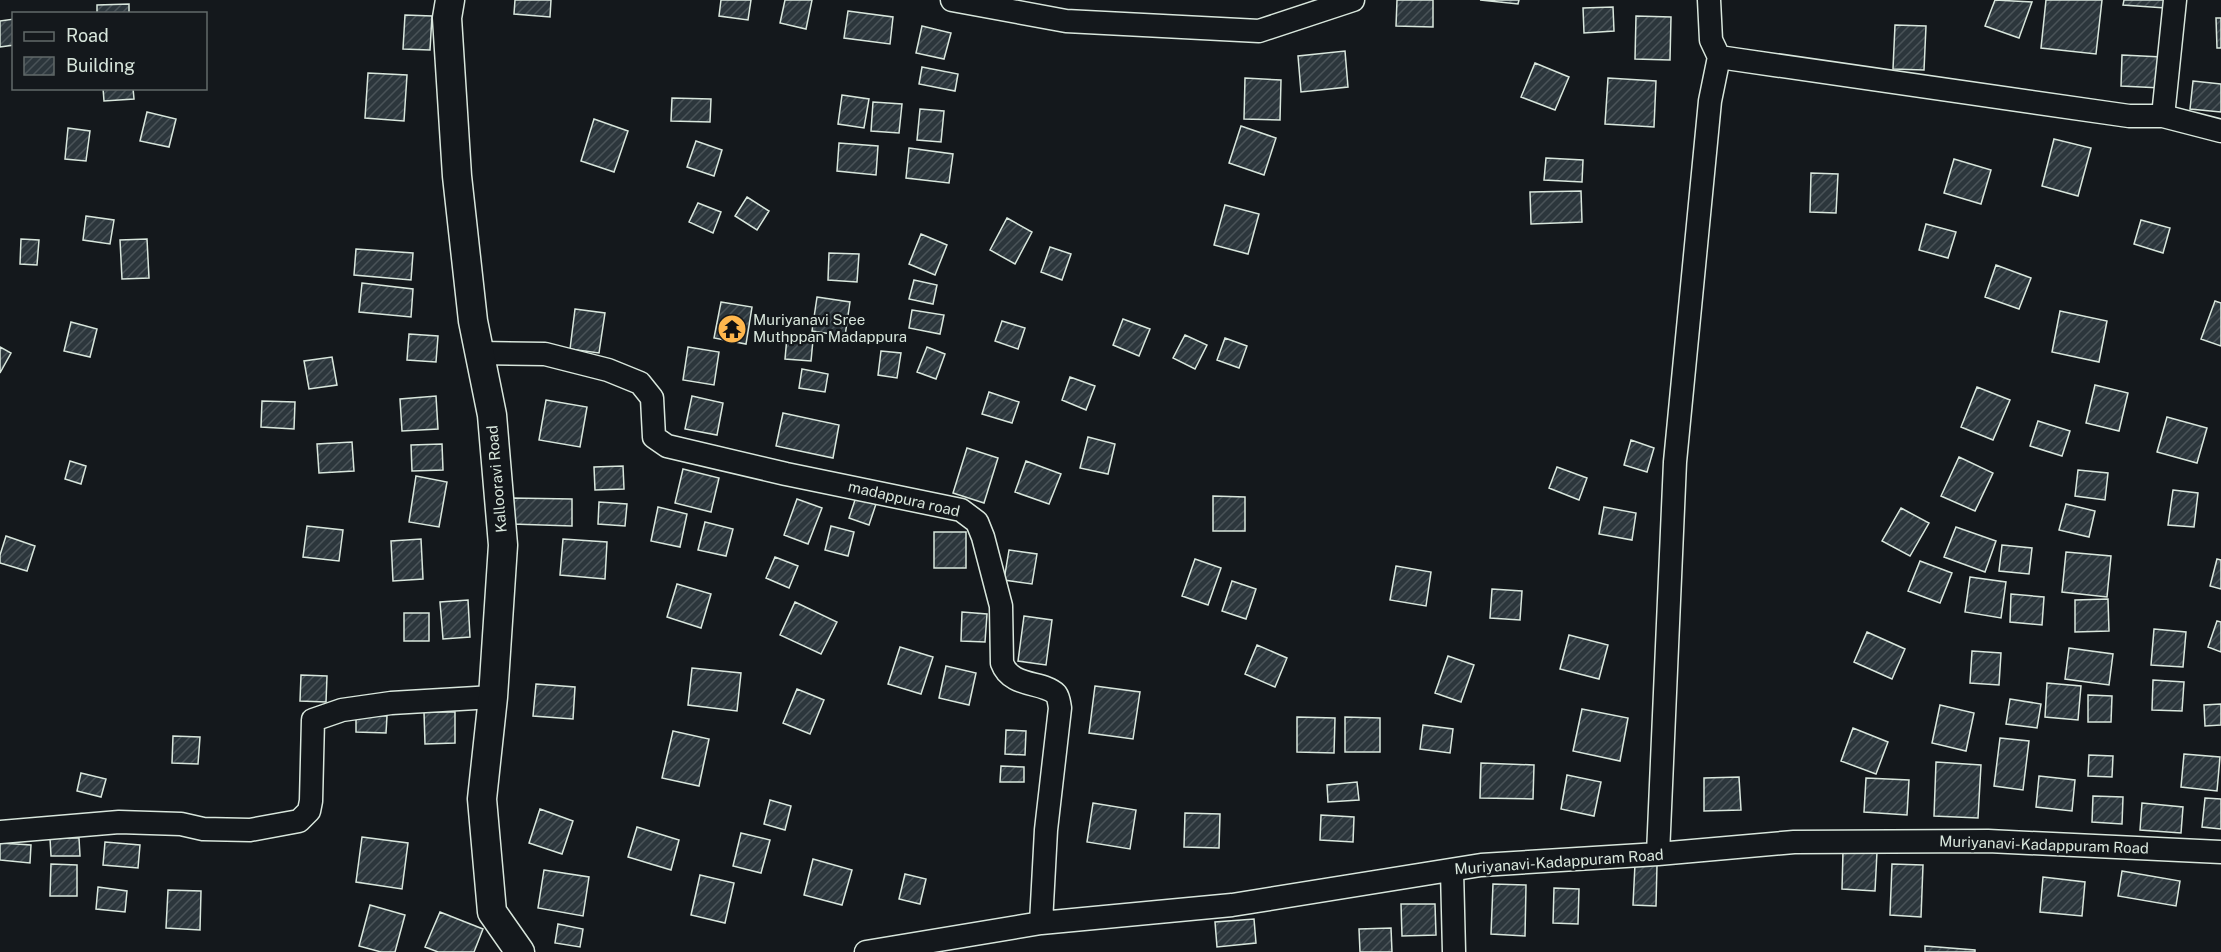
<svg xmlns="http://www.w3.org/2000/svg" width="2221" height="952" viewBox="0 0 2221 952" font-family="'Public Sans',sans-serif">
<defs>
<pattern id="building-hatch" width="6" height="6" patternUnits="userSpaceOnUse" patternTransform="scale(1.5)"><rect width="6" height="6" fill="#2c363c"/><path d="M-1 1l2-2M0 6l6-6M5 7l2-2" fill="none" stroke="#4a5358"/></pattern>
</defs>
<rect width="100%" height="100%" fill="#14181c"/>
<path fill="url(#building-hatch)" stroke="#d8e6dc" stroke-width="1.5" d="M515,0H551L550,17L514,14Z
M721,0H751L748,20L719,16Z
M785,0H812L806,29L780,23Z
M1397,0H1433V27L1396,26Z
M1480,0H1519L1518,4Z
M1995,0L2032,2L2019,38L1985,26Z
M2046,0H2102L2096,54L2041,48Z
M2124,0H2165V8L2123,5Z
M129,4V14H97V5Z
M1613,7L1614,31L1584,33L1583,8Z
M848,11L893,17L890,44L844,38Z
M405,15L432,16L430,50L403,49Z
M1636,16L1671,17L1670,60L1635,59Z
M2216,18H2221V48H2217Z
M14,19V45L0,47V21Z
M1895,25L1926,26L1924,70L1893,69Z
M922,26L951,33L944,59L916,53Z
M1345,51L1348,87L1301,92L1298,56Z
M2122,55L2162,57L2161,88L2121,86Z
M1535,63L1569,77L1555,110L1521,97Z
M922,67L958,74L955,91L919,84Z
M368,73L407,75L404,121L365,118Z
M1245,78L1281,80L1280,120L1244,119Z
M1608,78L1656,81L1654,127L1605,124Z
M2193,81L2221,84V112L2190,109Z
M103,88H133L134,99L104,101Z
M842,95L869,99L864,128L838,124Z
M672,98L711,99L710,122L671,121Z
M873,102L902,104L899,133L871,131Z
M920,109L944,111L941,142L917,140Z
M147,112L176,119L169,147L140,141Z
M594,119L628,131L614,172L581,161Z
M1241,126L1276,138L1264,175L1229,163Z
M68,128L90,131L86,161L65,159Z
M2054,139L2091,148L2078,196L2042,186Z
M696,141L722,150L714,176L687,167Z
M839,143L878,146L876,175L837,171Z
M909,148L953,154L949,183L906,178Z
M1546,158L1583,160L1582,182L1544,180Z
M1954,159L1991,170L1981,204L1944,193Z
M1811,173L1838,174L1836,213L1810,212Z
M1581,191L1582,222L1531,224L1530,192Z
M747,197L769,211L757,230L735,216Z
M698,203L721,212L713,233L689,222Z
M1225,205L1259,214L1248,254L1214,245Z
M86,216L114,220L110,244L83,240Z
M1007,218L1032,232L1015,264L990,250Z
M2141,220L2170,228L2163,253L2134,244Z
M1926,224L1956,232L1948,258L1919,250Z
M921,234L947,245L935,275L909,264Z
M21,239L39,240L37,265L20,264Z
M147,239L149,278L122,279L120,240Z
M1050,247L1071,254L1062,280L1041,272Z
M356,249L413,253L411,280L354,275Z
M829,253L859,254L857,282L828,280Z
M1996,265L2031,278L2019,309L1985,297Z
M914,280L937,285L933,304L909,299Z
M362,283L413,289L411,317L359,312Z
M817,297L850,302L845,336L812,331Z
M2215,301L2221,303V346L2201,339Z
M721,302L752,307L746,344L714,338Z
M575,309L605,313L599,353L570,349Z
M912,310L944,315L940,334L909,328Z
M2060,311L2107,321L2099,362L2052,352Z
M1123,319L1150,329L1139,356L1113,345Z
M1002,321L1025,328L1018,349L995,341Z
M71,322L97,329L90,357L64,351Z
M409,334L438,336L436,362L407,360Z
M1185,335L1207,345L1195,369L1173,358Z
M787,337L813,340L811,361L785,359Z
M1225,338L1247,346L1239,368L1217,360Z
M0,347L11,353L0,373Z
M688,347L719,352L714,385L683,380Z
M927,347L945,354L936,379L917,372Z
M881,351L901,353L897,378L878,375Z
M332,357L337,385L309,389L304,361Z
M802,369L828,374L825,392L799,388Z
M1070,377L1095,386L1086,410L1062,400Z
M2095,385L2128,393L2119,431L2086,423Z
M1977,387L2010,400L1993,440L1961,427Z
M989,392L1019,402L1012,423L982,414Z
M436,396L438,429L402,431L400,399Z
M692,396L723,403L717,435L685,429Z
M546,400L587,407L580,447L539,440Z
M262,401L295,402L294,429L261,427Z
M783,413L839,425L833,458L776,446Z
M2167,417L2207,428L2197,463L2157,452Z
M2038,421L2070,431L2062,456L2030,446Z
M1088,437L1115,444L1108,474L1080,468Z
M1631,440L1654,448L1647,472L1624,465Z
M352,442L354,471L319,473L317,444Z
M442,444L443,470L412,471L411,445Z
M967,448L998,458L984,503L953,493Z
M1959,457L1993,473L1975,511L1941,496Z
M70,461L86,466L81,484L65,479Z
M1026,461L1061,474L1049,504L1015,492Z
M623,466L624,489L595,490L594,467Z
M1557,467L1587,478L1579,500L1549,488Z
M683,469L719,478L711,512L675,503Z
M2078,470L2108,473L2105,500L2075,496Z
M416,476L447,482L439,527L409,522Z
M2173,490L2198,493L2194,527L2168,525Z
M1213,496L1245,497V531H1213Z
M856,497L876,504L869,525L849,518Z
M512,498L572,499V526L512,524Z
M797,499L822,508L808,544L784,535Z
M599,502L627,504L625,526L598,524Z
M2066,504L2095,511L2089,537L2059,530Z
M658,507L687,514L680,547L651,541Z
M1604,507L1636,513L1632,540L1599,534Z
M1901,508L1929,523L1910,556L1882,541Z
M705,522L733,529L726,556L698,550Z
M307,526L343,530L339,561L303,557Z
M831,526L854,532L848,556L825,550Z
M1956,527L1996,541L1985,572L1944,557Z
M934,532H966V568H934Z
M6,536L35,546L27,571L0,563V555Z
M421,539L423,579L393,581L391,541Z
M563,539L607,542L605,579L560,575Z
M2002,545L2032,548L2029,574L1999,571Z
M1009,550L1037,554L1032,584L1004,580Z
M2066,552L2111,556L2107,597L2062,592Z
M775,557L798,566L789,588L766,578Z
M1195,559L1221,568L1208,605L1182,596Z
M2217,559L2221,560V589L2210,586Z
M1920,561L1952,573L1940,603L1908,591Z
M1396,566L1431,572L1426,606L1390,600Z
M1970,577L2006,582L2001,618L1965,612Z
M1232,581L1256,589L1246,619L1222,611Z
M677,584L711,594L701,628L667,617Z
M1492,589L1522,591L1520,620L1490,618Z
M2011,594L2044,597L2042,625L2010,622Z
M2108,599L2109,631L2075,632V600Z
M468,600L470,637L443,639L440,602Z
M795,602L837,622L821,654L780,635Z
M962,612L987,614L985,642L961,641Z
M404,613H429V641H404Z
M1024,616L1052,620L1046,665L1018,661Z
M2217,621L2221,622V652L2208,647Z
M2154,629L2186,632L2183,667L2151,665Z
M1867,632L1905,649L1892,679L1854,662Z
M1569,635L1608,645L1599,679L1560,669Z
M1257,645L1287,658L1275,687L1245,674Z
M900,647L933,657L921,694L888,684Z
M2069,648L2113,654L2109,685L2065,679Z
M1972,651L2001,653L1999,685L1970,683Z
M1448,656L1474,665L1461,702L1435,693Z
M946,666L976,673L969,705L939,698Z
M692,668L741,673L737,711L688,705Z
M301,675L327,676L326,702L300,701Z
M2153,680L2184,682L2182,711L2152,710Z
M2047,683L2081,686L2078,720L2045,717Z
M536,684L575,687L573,719L533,716Z
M1095,686L1140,692L1133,739L1089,733Z
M797,689L824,700L810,734L783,723Z
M2088,695L2112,696L2111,722H2088Z
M2010,699L2041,704L2037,728L2006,724Z
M2221,704V725L2205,726L2204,705Z
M1940,705L1974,713L1966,751L1932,743Z
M1582,709L1628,718L1620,761L1573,751Z
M424,712H455V743L425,744Z
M356,715L387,716L386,733L356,732Z
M1297,717L1335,718L1334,753L1297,752Z
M1345,717L1380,718V752H1345Z
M1423,725L1453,729L1450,753L1420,749Z
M1853,728L1888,742L1876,774L1841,761Z
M1006,730L1026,731L1025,755L1005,754Z
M673,731L709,739L699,786L662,778Z
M173,736L200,737L198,764L172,763Z
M2000,738L2029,741L2023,790L1994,786Z
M2184,754L2220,757L2217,791L2181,787Z
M2089,755L2113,756L2112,777L2088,776Z
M1936,762L1981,765L1978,818L1934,816Z
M1481,763L1534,765L1533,799L1480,798Z
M1001,766L1024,767V782H1000Z
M81,773L106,779L101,797L77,791Z
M1567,775L1601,782L1594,816L1561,809Z
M2039,776L2075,780L2072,811L2036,807Z
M1739,777L1741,810L1704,811V778Z
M1866,778L1909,780L1907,815L1864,812Z
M1357,782L1359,800L1328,802L1327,785Z
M2093,796L2123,797L2122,824L2092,822Z
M2205,798L2221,799V829L2202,827Z
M770,800L791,806L785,830L764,824Z
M1093,803L1136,810L1130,849L1087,842Z
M2142,803L2183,807L2181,833L2140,830Z
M540,809L573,821L562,854L529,843Z
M1185,813L1220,814L1219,848L1184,847Z
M1321,815L1354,817L1353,842L1320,840Z
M637,827L679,840L671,870L628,857Z
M741,833L770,840L761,873L733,866Z
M362,837L408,843L402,889L356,882Z
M50,838H79L80,856H51Z
M105,842L140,845L138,868L103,865Z
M0,843L31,845L30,863L0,860Z
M1843,851L1877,852L1875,891L1842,889Z
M813,859L852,870L842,905L804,895Z
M51,864L77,865V896H50Z
M1635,864L1657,865L1656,906L1633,905Z
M1892,864L1923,865L1921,917L1890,915Z
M544,870L589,877L583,916L538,908Z
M2122,871L2180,881L2176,906L2118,896Z
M905,874L926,879L920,904L899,899Z
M700,875L734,883L725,923L691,915Z
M2043,877L2085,882L2082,916L2040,912Z
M1493,884L1526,885L1525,936L1491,934Z
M98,887L127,891L125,912L96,909Z
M1554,888L1579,889L1578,924L1553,923Z
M168,890L201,891L200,930L166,928Z
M1401,904H1435L1436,935L1402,936Z
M370,905L405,915L395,952H381L359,946Z
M440,912L483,929L474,952H438L425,947Z
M1254,919L1256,943L1217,947L1215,922Z
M558,924L583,929L580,947L555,943Z
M1391,928L1392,952H1360L1359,929Z
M1925,946L1975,950V952H1925Z"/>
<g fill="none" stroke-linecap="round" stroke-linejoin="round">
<g stroke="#d8e6dc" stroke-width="25">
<path id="minor" d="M952,0L1066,21L1259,31L1353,0
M1719,57L2129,116H2163L2221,131
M2163,116L2175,0
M479,353L545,354L608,370L640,383L652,398L654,437L667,446L786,474L961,510L977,522L983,537L1001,606L1002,663C1011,688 1043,681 1056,694C1059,698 1059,703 1060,708L1046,830L1041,923
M0,832L119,822L181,824L203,829L250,830L299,821L309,811L311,801L313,720L342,710L391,703L493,697
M1658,854L1675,462L1710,101L1719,57L1711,40L1709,0
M1452,870L1454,952
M866,952L1041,923L1232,905L1481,865L1658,854L1794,842L1988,841L2221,852"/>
</g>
<g stroke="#d8e6dc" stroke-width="31">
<path id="major" d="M450,0L447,18L457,176L473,321L492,415L503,545L493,697L482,799L492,912L520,952"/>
</g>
<use href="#minor" stroke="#14181c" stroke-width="22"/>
<use href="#major" stroke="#14181c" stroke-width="28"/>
</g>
<defs>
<g id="temple-disc" transform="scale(1.5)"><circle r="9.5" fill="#ffb74d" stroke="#14181c"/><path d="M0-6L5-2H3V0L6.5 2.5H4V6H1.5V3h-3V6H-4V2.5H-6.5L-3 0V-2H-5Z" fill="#111"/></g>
</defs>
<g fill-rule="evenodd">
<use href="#temple-disc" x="732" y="329"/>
</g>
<g text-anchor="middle" stroke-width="4.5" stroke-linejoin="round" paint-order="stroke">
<g font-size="15" fill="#d8e6dc" stroke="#14181c" text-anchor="start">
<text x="753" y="325">Muriyanavi Sree<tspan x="753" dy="17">Muthppan Madappura</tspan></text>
</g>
<g font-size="15" fill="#d8e6dc" stroke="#14181c">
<text transform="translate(497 479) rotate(-95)" y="5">Kallooravi Road</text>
<text transform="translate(904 499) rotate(13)" y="5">madappura road</text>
<text transform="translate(2044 845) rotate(2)" y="5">Muriyanavi-Kadappuram Road</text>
<text transform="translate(1559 862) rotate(-4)" y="5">Muriyanavi-Kadappuram Road</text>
</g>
</g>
<rect x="12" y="12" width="195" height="78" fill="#14181c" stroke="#626a69" stroke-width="1.5"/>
<rect x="24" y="32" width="30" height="9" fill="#14181c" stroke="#626a69" stroke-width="1.5"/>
<text x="66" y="42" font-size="18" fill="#d8e6dc">Road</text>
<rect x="24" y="57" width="30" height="18" fill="url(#building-hatch)" stroke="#626a69" stroke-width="1.5"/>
<text x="66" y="72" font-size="18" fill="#d8e6dc">Building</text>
</svg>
